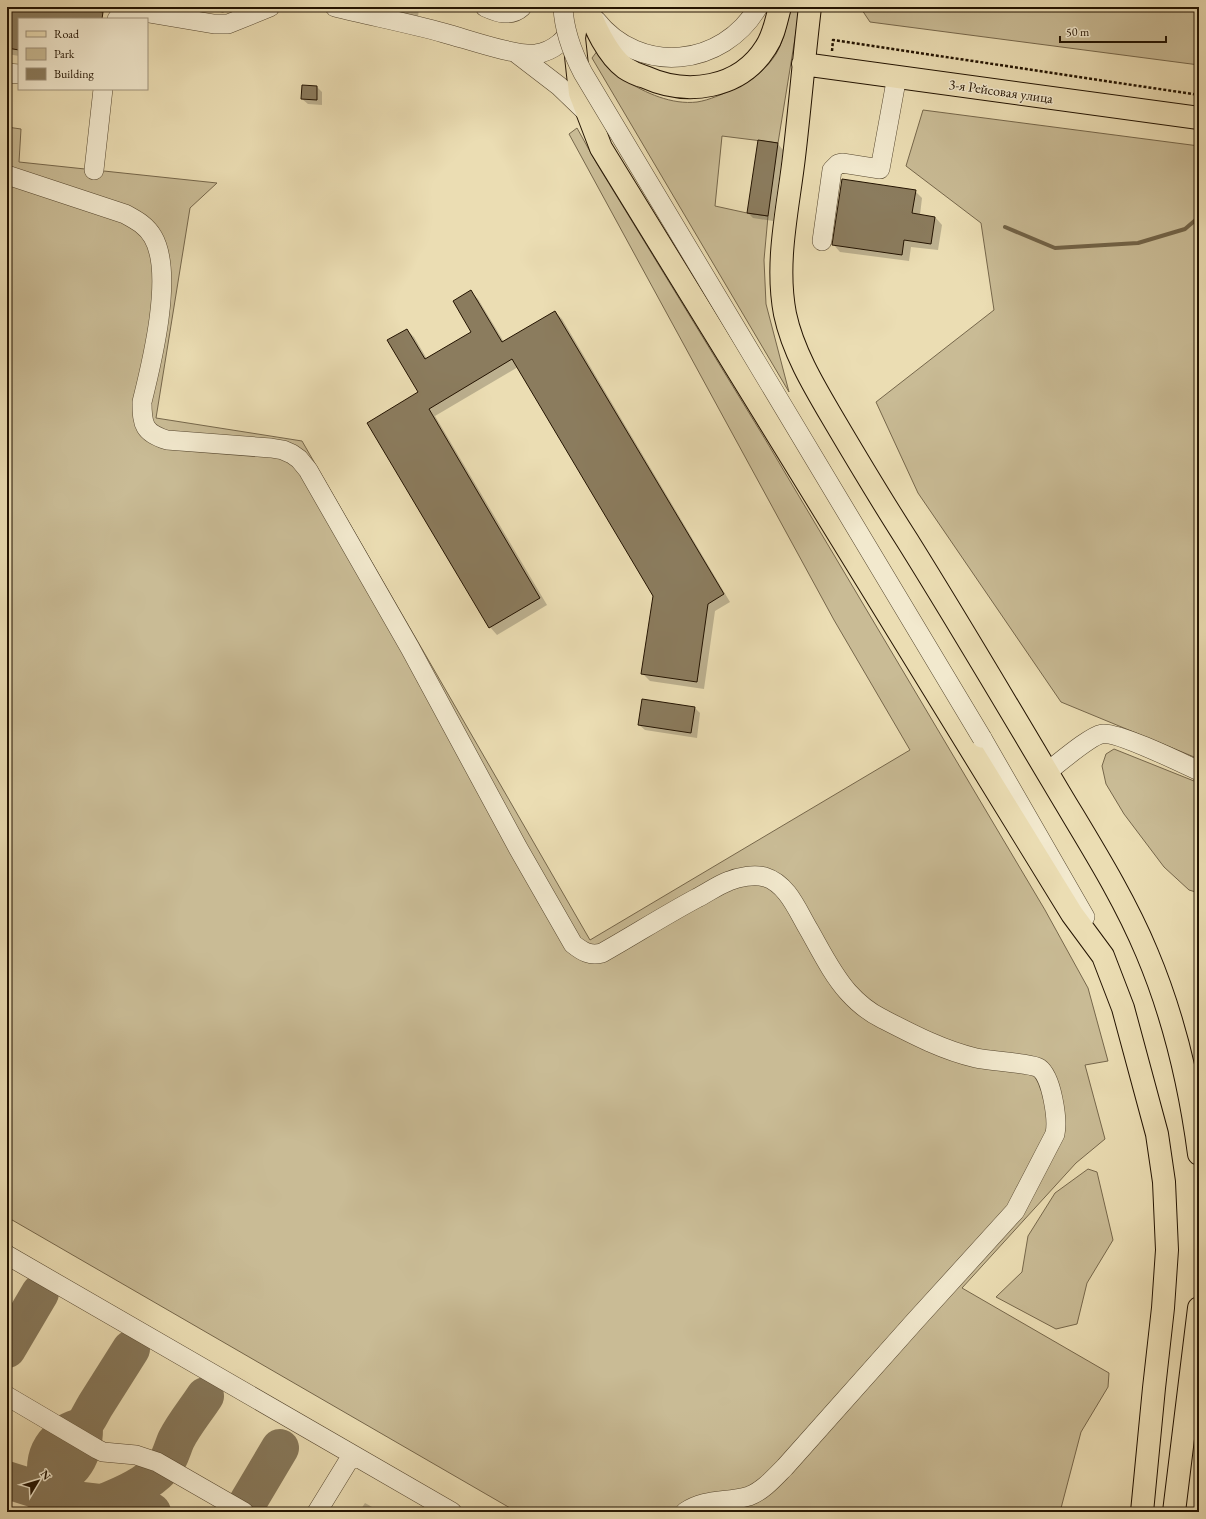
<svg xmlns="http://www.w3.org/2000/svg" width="1206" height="1519" viewBox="0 0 1206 1519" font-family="'EB Garamond',serif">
<rect width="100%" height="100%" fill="#ebddb3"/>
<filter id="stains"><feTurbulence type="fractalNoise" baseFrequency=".005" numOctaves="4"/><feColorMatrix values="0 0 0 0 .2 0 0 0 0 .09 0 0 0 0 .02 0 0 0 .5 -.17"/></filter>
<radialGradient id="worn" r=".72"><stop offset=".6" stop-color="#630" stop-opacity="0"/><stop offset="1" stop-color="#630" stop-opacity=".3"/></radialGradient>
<path fill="#c9bb95" stroke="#76674b" d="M191,7H234L223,12Z
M791,7H800L778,143L722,136L715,206L747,213L768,216L764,260L766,304L789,392L592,58L598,50C606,59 614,73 625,80C645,93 672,105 697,102C710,100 722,94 734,89C751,81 766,70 776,54C784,40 787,23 791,7Z
M860,7H1199V65L870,22Z
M923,110L1199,146V759L1061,702L918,493L876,402L994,310L981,223L906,166Z
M7,127L21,129L19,162L217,183L190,208L156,418L302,441L590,940L910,750L834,620L569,134L577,128L597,164L765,439L1045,910L1088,988L1108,1061L1085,1065L1105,1139L1076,1163L962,1288L1109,1373L1108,1387L1081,1432L1060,1512H517L7,1217Z
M1114,749L1199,783V893L1189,890L1164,867L1124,814L1106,784L1102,766L1106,754Z
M1088,1169L1097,1172L1113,1240L1087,1283L1077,1324L1056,1329L996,1297L1022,1272L1028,1236L1055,1193Z"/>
<path fill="#0003" d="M7,7H58L99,19H19V56L7,54Z
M368,7H419L418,18Z
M317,87L322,92V105L308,104L302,99Z
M758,141L778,144L783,150L773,221L753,218L748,213Z
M915,191L922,198L920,215L935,217L942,225L938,250L911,247L909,261L840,252L833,244Z
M471,292L478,299L504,342L555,312L562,319L730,602L715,611L704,689L650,681L643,674L654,595L518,367L435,416L547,605L497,635L490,627L420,393L407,330L414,337L427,359L473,332Z
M695,708L700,713L697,738L645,730L639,725Z
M365,1503L381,1512H359Z"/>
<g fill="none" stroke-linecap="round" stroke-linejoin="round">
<path stroke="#726347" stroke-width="4" d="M1005,227L1055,248L1138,243L1185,229L1199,217"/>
<path stroke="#87785a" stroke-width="38" d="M7,1349L40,1293
M7,1480L67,1499L136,1507L152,1512
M35,1489C70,1474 85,1464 84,1424
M103,1503C125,1494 146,1485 163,1467C170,1460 172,1449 176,1440C184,1424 196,1410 205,1396
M61,1510C45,1487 37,1457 62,1436C69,1430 78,1429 84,1424C88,1420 92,1411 95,1406C107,1387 119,1368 131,1349
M242,1512L280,1448"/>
</g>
<path fill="#8b7c5e" stroke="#231301" d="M7,7H66L103,12L102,19H19V50L7,48Z
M302,85L317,86V100L301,99Z
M758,140L778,143L768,216L747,213Z
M842,179L916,190L912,213L935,217L931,244L904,240L902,255L832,245Z
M471,290L502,342L555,311L724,594L708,604L697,682L641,674L653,596L512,359L429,409L540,598L489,628L367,423L418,392L387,340L407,329L425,359L471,332L453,301Z
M642,699L695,707L691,733L638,725Z"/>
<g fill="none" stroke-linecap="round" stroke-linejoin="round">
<g stroke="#55462e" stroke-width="20">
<path id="minor" d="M335,7C371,16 408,23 444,33C467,39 514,56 536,54C555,51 565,39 576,25
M485,7C498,13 511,17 522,7
M117,19L124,12L131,10L214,24H228L270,7
M596,20C640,76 723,67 758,7
M516,53L559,86L587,113
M7,73L19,74
M94,170L103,89
M7,175L125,214C136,220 146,225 153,237C174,273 152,362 142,402C142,425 144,433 167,440L271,448L283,450L292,454L299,459L308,470L410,648L518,848L573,944C583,952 590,956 602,953C634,935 665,915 697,898C707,893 718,885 729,881C739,877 754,874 765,877C788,884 798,912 809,930C821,951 832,974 848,992C857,1002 869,1012 881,1018C912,1034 942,1050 976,1058C989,1061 1031,1063 1039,1068C1052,1077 1058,1120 1055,1134L1015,1211L915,1321L785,1467C775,1477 763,1491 749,1496C726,1503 706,1498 685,1512
M822,241L832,170L838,164L842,163L880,169L897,76
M982,738L1085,917
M1047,772C1059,763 1090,736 1102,734C1116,731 1182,763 1199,771
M7,1255L452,1512
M7,1396L97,1449L103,1452L136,1455L157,1462L244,1512
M317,1512L352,1455"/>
</g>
<g stroke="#231301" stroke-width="24">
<path id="major" d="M579,7L574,38L580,93L601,148L1072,914L1103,956L1123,1008L1157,1134L1164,1182L1167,1250L1163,1308L1154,1388L1142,1512
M587,7C595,27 607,55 625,68C631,72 638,75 645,77C687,96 740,89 766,47C774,35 776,21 780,7
M810,7C804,57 800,107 794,157C788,209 775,262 785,314C793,352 815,388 835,422C858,461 882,501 907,540C957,620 1005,701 1053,782C1086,838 1122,893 1147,953C1174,1017 1190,1086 1199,1154
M803,64L1199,118
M1174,1512L1199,1308"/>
</g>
<path stroke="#231301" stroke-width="2.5" stroke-dasharray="3 2" stroke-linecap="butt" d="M832,51L833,40L1199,95"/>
<use href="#minor" stroke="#f2e9ce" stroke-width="19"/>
<use href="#major" stroke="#ebddb3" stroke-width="22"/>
<g stroke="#55462e" stroke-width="20" stroke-linecap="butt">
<path id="minor-bridge" d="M563,7C564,31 572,52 583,73L982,738"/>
</g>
<use href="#minor-bridge" stroke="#f2e9ce" stroke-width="19"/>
</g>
<g text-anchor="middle" stroke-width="3" stroke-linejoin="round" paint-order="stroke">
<g font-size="14" fill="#231301" stroke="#f2e9ce">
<text transform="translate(1001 91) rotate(8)" y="5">3-я Рейсовая улица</text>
</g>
</g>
<rect width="1206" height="1519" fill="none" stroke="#ebddb3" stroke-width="24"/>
<rect x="8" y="8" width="1190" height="1503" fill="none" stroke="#231301" stroke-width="2"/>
<rect x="12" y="12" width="1182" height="1495" fill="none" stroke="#231301"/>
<rect x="18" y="18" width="130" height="72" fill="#f2e9ce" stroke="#9f937c"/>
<rect x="26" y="31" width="20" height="6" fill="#ebddb3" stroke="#9f937c"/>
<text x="54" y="38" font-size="12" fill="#231301">Road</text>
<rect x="26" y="48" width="20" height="12" fill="#c9bb95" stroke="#9f937c"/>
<text x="54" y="58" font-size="12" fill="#231301">Park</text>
<rect x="26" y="68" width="20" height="12" fill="#8b7c5e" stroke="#9f937c"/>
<text x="54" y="78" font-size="12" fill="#231301">Building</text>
<g transform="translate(38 1481) rotate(52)" stroke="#f2e9ce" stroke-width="3" paint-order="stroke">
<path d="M0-3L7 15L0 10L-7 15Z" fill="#231301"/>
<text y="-6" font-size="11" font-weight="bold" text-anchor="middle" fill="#231301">N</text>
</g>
<path d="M1060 36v6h106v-6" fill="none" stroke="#231301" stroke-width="2"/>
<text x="1066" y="36" font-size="12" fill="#231301" stroke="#f2e9ce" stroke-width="3" paint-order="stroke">50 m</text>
<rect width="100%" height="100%" filter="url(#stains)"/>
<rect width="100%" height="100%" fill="url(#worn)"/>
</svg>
